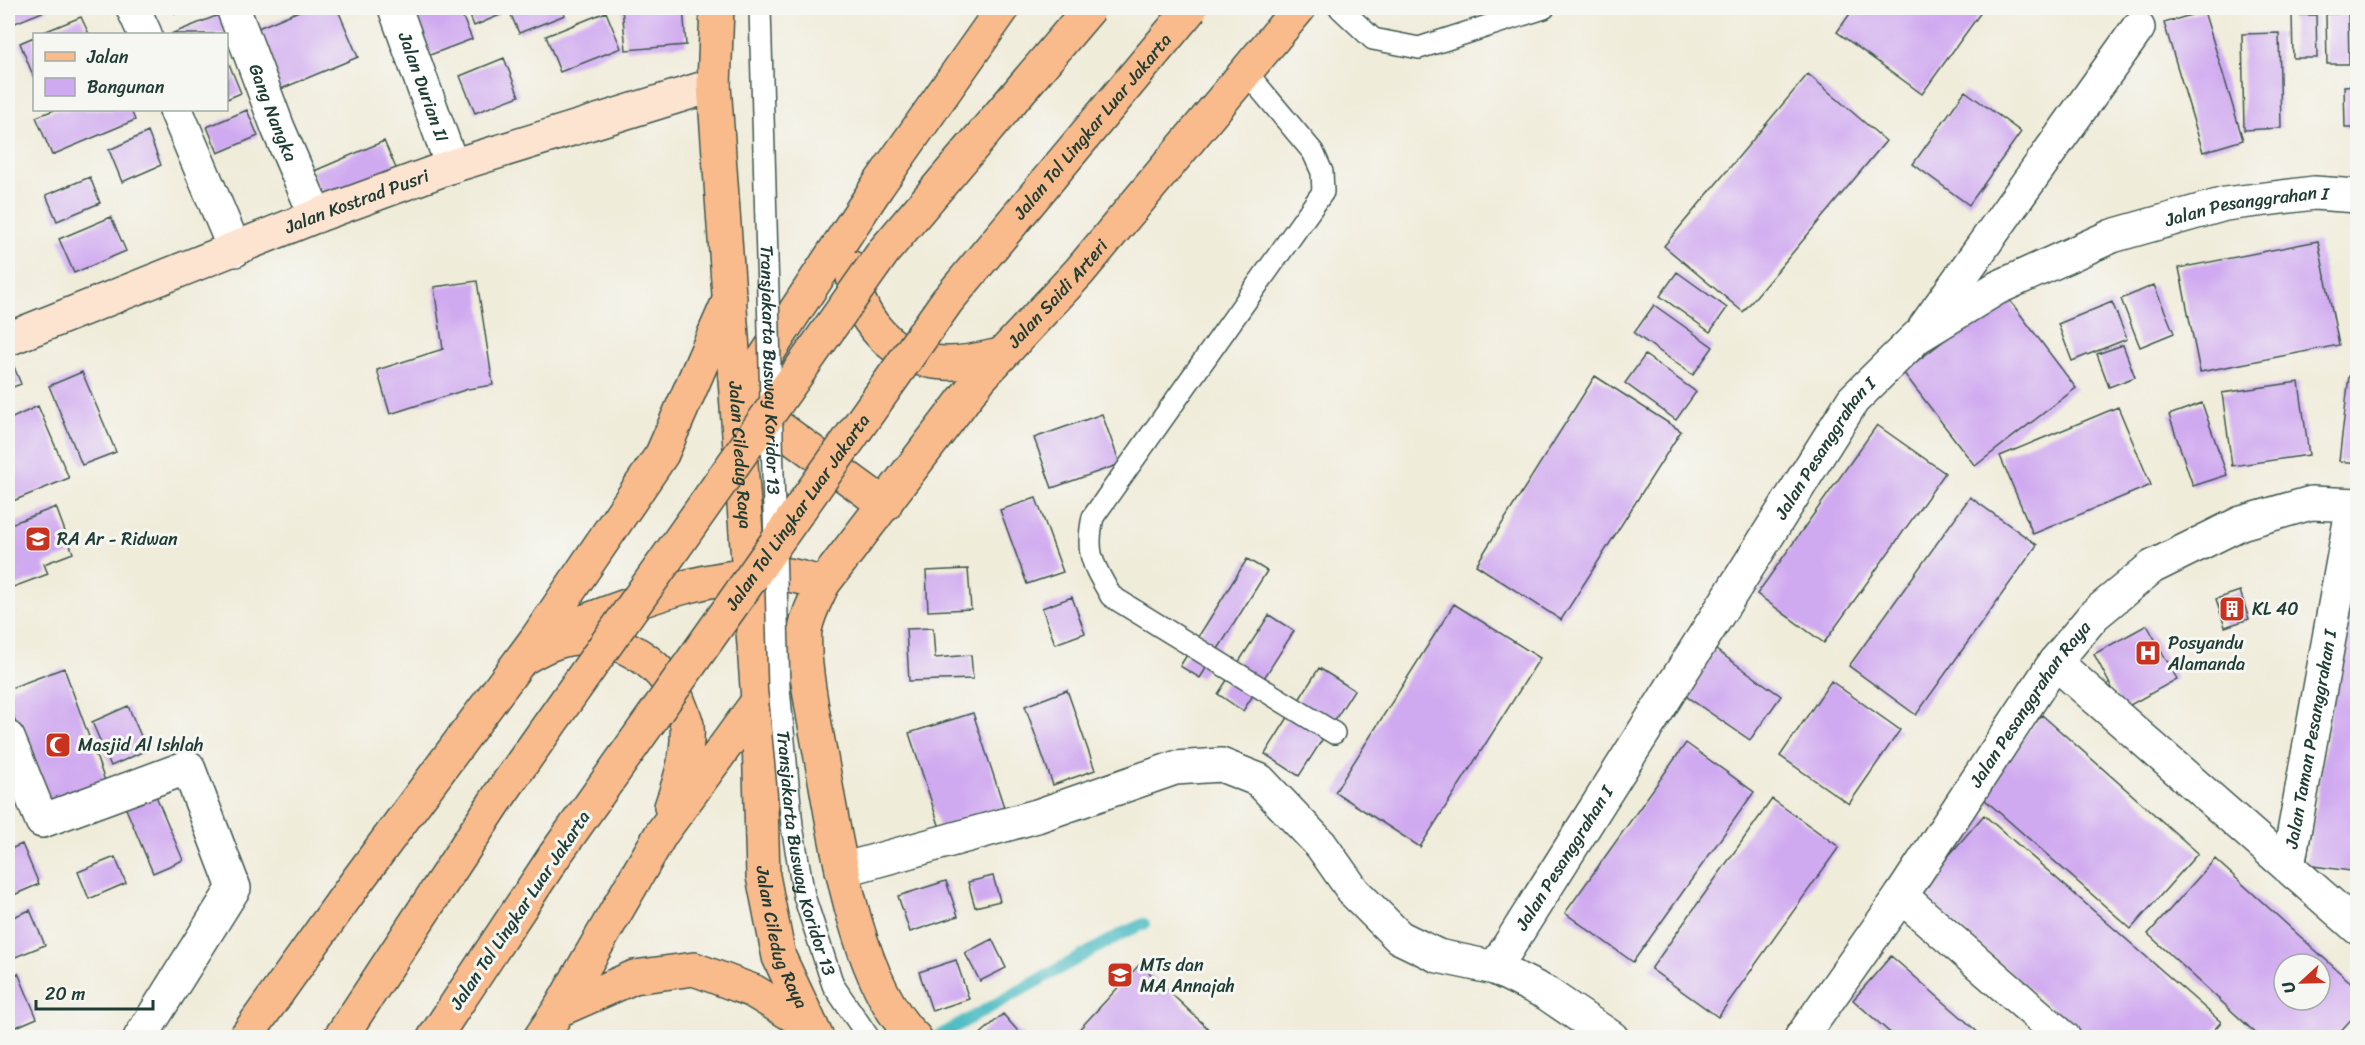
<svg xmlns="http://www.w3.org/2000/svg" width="2365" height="1045" viewBox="0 0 2365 1045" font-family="Sriracha,sans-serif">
<rect width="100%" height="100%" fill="#f6f6f2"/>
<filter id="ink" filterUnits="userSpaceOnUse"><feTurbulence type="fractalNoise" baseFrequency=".0167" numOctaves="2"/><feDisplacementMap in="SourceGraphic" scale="12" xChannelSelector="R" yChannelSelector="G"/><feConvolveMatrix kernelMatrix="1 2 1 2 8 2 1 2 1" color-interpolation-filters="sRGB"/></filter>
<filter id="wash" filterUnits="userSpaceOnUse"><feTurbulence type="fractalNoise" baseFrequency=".008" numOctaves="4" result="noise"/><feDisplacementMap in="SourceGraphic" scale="24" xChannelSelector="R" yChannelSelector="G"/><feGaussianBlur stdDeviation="1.35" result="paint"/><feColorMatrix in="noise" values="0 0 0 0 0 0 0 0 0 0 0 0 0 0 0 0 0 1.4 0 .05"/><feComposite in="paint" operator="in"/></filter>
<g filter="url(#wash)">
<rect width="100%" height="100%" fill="#f0ecda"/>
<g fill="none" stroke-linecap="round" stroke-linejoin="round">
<path stroke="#4ebcc3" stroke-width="12" d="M937,1037L1123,933L1144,924"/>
</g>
<g id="blocks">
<path fill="#d0aaf0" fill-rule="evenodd" d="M8,8H52L8,26Z
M172,8H187L175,13Z
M306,8H337L358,57L276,91L251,31Z
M411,8H459L472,39L430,55Z
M467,8H497L500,15L474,26Z
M508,8H562L565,15L519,33Z
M622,8H683L686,45L626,50Z
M1854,8H1984L1922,94L1837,32Z
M2204,11L2243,140L2203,152L2164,23Z
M606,12L621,48L560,72L546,36Z
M2348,13L2349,64H2327L2326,14Z
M221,14L226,34H171Z
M2292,15H2316L2317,58H2293Z
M81,17L89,34H39Z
M2279,33L2281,128L2244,130L2242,34Z
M34,37V78L20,43Z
M504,58L519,96L475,113L460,76Z
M227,59L241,93L227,99Z
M1808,74L1886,141L1743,312L1664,246Z
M2358,85V128H2345L2344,86Z
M1965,91L2021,132L1969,205L1913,164Z
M54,110H131L135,120L52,155L36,117Z
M247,110L258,136L218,153L207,127Z
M148,132L161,165L122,182L109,150Z
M384,141L399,175L326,206L312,172Z
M90,177L100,203L57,221L46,195Z
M111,217L126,251L74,273L59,239Z
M2318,241L2339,345L2200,372L2179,268Z
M1677,272L1727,308L1710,332L1660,296Z
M477,281L493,385L468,389L390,414L377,370L443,349L434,287Z
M2154,285L2174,333L2140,347L2121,299Z
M2005,294L2076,388L1975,466L1903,372Z
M2112,302L2127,339L2072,361L2058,324Z
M1654,305L1713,347L1693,375L1634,333Z
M2123,345L2135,377L2109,387L2097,354Z
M8,352L21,384L8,389Z
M1645,355L1696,392L1676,420L1625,383Z
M82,372L116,452L82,465L49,386Z
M1595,376L1681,431L1561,620L1476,565Z
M2349,376L2358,377V463L2339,461Z
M2299,382L2309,455L2232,466L2222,393Z
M2202,403L2227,475L2193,486L2169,415Z
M38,406L69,478L13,501L8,489V420Z
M2118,407L2151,485L2033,534L2000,456Z
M1102,414L1120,464L1052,488L1034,438Z
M1877,425L1945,473L1824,643L1757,594Z
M1970,497L2037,545L1916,715L1849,666Z
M1036,498L1063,572L1027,584L1000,510Z
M56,507L73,553L44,564L48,574L8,589V525Z
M2358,540V872L2306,865Z
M1247,559L1267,571L1200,678L1180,666Z
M968,569L971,609L928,611L926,571Z
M2240,591L2249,619L2225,627L2216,599Z
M1072,597L1085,633L1055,644L1042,608Z
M1454,604L1540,658L1420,847L1335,792Z
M1269,615L1294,631L1243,711L1218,694Z
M2147,625L2177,679L2123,709L2094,654Z
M933,628L935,658L971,655L973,679L909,681L906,629Z
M1709,645L1781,696L1750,740L1677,690Z
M64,668L108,789L47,811L8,701V689Z
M1319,668L1354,690L1299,776L1265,754Z
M1831,681L1900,730L1849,804L1780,756Z
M1067,690L1095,770L1053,785L1025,706Z
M128,706L147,750L111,766L92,722Z
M973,713L1004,807L940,828L909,733Z
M2042,715L2198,853L2131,929L1975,791Z
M1686,743L1754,792L1633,962L1565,913Z
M154,791L183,860L153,873L124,804Z
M1772,799L1839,847L1718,1017L1651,969Z
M1984,815L2221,1022L2207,1038H2085L1918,891Z
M22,844L39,884L9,897L8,850Z
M115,857L126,883L89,899L78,872Z
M2215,859L2358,989V1012L2334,1038H2261L2148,934ZM2284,964H2320V1000H2284Z
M993,876L1000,901L975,907L968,882Z
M946,881L958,916L910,932L898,896Z
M30,910L45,945L8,960V919Z
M992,939L1006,968L980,981L965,953Z
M1891,956L1961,1017L1984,1038H1896L1853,1000Z
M956,960L969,999L932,1011L919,972Z
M1140,964L1218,1038L1073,1036Z
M18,973L37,1018L9,1030L8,978Z
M1003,1014L1024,1038H976Z
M2227,1030L2234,1038H2220Z"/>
</g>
</g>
<g filter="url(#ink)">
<use href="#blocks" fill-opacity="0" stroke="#3e574d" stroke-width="1.5"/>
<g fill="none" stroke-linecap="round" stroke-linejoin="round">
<g stroke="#3e574d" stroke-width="24">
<path id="lane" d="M1340,8L1373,39L1419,48L1544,8
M1246,72L1313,152L1322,172L1323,192L1093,517C1085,555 1093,564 1111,596L1334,733"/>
</g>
<g stroke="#3e574d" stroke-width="36">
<g id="street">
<path d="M133,8L145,34"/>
<path id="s1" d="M233,8L278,128L316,216"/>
<path id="s2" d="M395,8L452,166"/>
<path d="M176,110L235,250"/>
<path d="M1925,327L2138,28"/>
<path d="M2055,662L2358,928"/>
<path d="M8,738L42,821L188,767L234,888L140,1038"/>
<path id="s3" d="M2288,866L2353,505"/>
<path d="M842,870L1037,816L1175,768L1221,765L1259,780L1321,845L1354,892L1399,937L1438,956L1495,968L1546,993L1612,1038"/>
<path d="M1901,896L2064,1038"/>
<path id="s4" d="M1495,968L1853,400L1917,337L1997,288L2112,236L2225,204L2314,193L2358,196"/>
<path id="s5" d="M1801,1038L1901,896L2055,662L2094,615L2152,567L2241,523L2311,503L2358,505"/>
</g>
</g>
<g stroke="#3e574d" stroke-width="36">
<g id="secondary">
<path id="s6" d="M8,339L316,216L452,166L714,85"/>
</g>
</g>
<g stroke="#3e574d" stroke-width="36">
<g id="primary">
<path id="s7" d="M717,8L714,85L758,701L763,876L779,957L817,1038"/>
<path d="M747,404L885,505"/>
<path id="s8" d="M915,1038C854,980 835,833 820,752C814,719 807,686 805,653C805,645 804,637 805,630C808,613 816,599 823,584L981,377L1079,272L1299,8"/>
</g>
</g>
<g stroke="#3e574d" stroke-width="36">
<path id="highway" d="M852,268C856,318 892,361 945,363C964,364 982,359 1000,355
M738,398L877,187L1003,8
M556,632C630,605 706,570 787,575C799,576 812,581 823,584
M522,659C539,649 557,639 577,638C622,636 667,665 681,708C683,713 686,720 687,725C689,753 680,781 671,807
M559,1010L634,977L694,969L753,991L811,1026
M245,1038L357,881L537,638L662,454L730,298
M340,1038L501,793
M434,1038L555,855
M540,1038L559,1010L661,834L758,701L804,632"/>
</g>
<use href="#lane" stroke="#fff" stroke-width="21"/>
<use href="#street" stroke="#fff" stroke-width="33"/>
<use href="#secondary" stroke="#fde4d1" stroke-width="33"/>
<use href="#primary" stroke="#fabb8c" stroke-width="33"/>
<use href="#highway" stroke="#fabb8c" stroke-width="33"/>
<g stroke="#3e574d" stroke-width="24" stroke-linecap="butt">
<g id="lane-bridge">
<path id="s9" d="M760,8L779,688L792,826L804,896L833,985L869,1038"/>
</g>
</g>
<g stroke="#3e574d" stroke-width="36" stroke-linecap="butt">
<g id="highway-bridge">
<path d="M501,793L884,251L1090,8"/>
<path id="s10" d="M555,855L947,301L1191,8"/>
</g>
</g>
<use href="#lane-bridge" stroke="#fff" stroke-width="21"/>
<use href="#highway-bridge" stroke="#fabb8c" stroke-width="33"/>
</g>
</g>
<defs>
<g id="school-square" transform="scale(1.35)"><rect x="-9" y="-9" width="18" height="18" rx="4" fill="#c8321e" stroke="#f6f6f2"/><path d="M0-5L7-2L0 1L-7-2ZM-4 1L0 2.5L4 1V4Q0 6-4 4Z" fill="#fff"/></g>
<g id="building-square" transform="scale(1.35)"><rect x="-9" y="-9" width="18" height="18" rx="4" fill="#c8321e" stroke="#f6f6f2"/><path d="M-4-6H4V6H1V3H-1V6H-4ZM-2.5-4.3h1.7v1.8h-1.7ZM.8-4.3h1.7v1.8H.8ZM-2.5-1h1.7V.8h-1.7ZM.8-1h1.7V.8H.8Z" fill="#fff"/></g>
<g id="hospital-square" transform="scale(1.35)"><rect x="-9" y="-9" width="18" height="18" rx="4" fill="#c8321e" stroke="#f6f6f2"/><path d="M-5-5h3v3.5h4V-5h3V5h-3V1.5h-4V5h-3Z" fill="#fff"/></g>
<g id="mosque-square" transform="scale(1.35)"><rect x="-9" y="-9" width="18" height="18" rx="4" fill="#c8321e" stroke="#f6f6f2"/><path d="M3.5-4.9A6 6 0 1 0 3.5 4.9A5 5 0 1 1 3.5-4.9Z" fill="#fff"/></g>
</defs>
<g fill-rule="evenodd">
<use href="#school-square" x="38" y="539"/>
<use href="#building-square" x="2232" y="609"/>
<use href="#hospital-square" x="2148" y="653"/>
<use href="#mosque-square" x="58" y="745"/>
<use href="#school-square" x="1120" y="975"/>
</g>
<g text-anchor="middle" stroke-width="6" stroke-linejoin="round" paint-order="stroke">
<g font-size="18" fill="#1f3d34" stroke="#f6f6f2">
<text dy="6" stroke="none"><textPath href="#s2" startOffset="84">Jalan Durian II</textPath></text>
<text dy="6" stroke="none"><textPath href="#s1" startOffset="112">Gang Nangka</textPath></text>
<text dy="6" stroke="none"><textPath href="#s10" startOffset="906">Jalan Tol Lingkar Luar Jakarta</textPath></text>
<text dy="6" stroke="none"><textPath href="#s6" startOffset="375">Jalan Kostrad Pusri</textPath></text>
<text dy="6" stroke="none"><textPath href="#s4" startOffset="1120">Jalan Pesanggrahan I</textPath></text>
<text dy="6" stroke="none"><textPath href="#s8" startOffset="852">Jalan Saidi Arteri</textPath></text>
<text dy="6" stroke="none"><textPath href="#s9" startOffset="362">Transjakarta Busway Koridor 13</textPath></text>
<text dy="6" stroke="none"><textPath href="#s4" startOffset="616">Jalan Pesanggrahan I</textPath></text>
<text dy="6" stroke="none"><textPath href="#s7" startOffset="448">Jalan Ciledug Raya</textPath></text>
<text dy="6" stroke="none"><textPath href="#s10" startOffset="420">Jalan Tol Lingkar Luar Jakarta</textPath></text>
<text dy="6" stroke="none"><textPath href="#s5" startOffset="405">Jalan Pesanggrahan Raya</textPath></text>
<text dy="6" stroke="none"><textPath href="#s3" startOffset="129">Jalan Taman Pesanggrahan I</textPath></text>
<text dy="6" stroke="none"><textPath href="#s9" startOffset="848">Transjakarta Busway Koridor 13</textPath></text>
<text dy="6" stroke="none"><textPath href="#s4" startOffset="130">Jalan Pesanggrahan I</textPath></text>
<text transform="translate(520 910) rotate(-56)" y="6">Jalan Tol Lingkar Luar Jakarta</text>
<text dy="6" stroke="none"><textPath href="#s7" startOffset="934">Jalan Ciledug Raya</textPath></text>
</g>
<g font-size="18" fill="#1f3d34" stroke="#f6f6f2" text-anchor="start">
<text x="57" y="545">RA Ar - Ridwan</text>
<text x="2252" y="615">KL 40</text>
<text x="2168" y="649">Posyandu<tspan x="2168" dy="21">Alamanda</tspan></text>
<text x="78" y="751">Masjid Al Ishlah</text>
<text x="1140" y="971">MTs dan<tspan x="1140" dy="21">MA Annajah</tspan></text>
</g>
</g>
<rect width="2365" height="1045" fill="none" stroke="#f6f6f2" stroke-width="30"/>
<rect x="33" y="33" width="195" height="78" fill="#f6f6f2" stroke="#a0aca6" stroke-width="1.5"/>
<rect x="45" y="52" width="30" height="9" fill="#fabb8c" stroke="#a0aca6" stroke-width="1.5"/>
<text x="87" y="63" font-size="18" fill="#1f3d34">Jalan</text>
<rect x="45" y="78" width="30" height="18" fill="#d0aaf0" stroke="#a0aca6" stroke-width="1.5"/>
<text x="87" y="93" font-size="18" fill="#1f3d34">Bangunan</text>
<g transform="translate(2302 982) rotate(248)"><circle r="28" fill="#f6f6f2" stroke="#a0aca6" stroke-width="1.5"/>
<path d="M0-4.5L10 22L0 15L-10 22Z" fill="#c8321e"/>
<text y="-9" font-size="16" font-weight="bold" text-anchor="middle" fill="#1f3d34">U</text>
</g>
<path d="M36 1000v9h117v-9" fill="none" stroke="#1f3d34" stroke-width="3"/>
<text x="45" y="1000" font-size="18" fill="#1f3d34" stroke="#f6f6f2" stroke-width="4.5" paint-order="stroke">20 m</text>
</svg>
